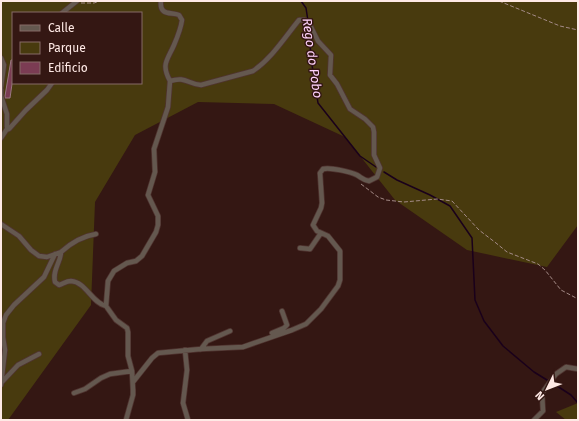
<svg xmlns="http://www.w3.org/2000/svg" width="579" height="421" viewBox="0 0 579 421" font-family="'Fira Sans',sans-serif">
<rect width="100%" height="100%" fill="#341713"/>
<path fill="#483a0e" fill-rule="evenodd" d="M1,1H578V225L547,267L467,250L395,200L345,137L274,104L198,102L135,135L95,202L91,305L8,420H1ZM13,13H141V83H13Z
M578,403V420H566L556,412Z"/>
<g fill="none" stroke-linecap="round" stroke-linejoin="round">
<path stroke="#1a001b" stroke-width="1.5" d="M301,1L306,8L308,21
M308,25L312,65L318,103L360,156L376,167
M384,172L397,180L430,195L450,206L472,238L475,300L484,321L503,346L534,372L547,380
M554,384L571,395L578,403"/>
</g>
<path fill="#7b3c53" stroke="#9a7681" d="M11,60H13V77L10,98H5V96Z"/>
<g fill="none" stroke-linecap="round" stroke-linejoin="round">
<g stroke="#503430" stroke-width="6">
<path id="minor" d="M161,1C159,16 171,12 179,15L182,20C181,28 177,38 174,45C167,61 161,64 170,81
M62,13L77,1
M1,58L4,65L1,87
M1,89V96L7,114V127L9,129L26,110L47,90L52,83
M1,138L7,129
M1,224L19,236L31,250L39,256L47,257L61,252C61,262 52,270 55,282L59,285C63,284 66,281 71,281C86,282 92,303 106,306
M300,248L310,249L321,233
M61,252C71,243 83,236 96,234
M272,333L284,328L287,325L282,311
M201,349L207,341L230,331
M185,350L187,370L183,403L188,420
M2,382L18,365L39,354
M1,385L5,350L3,337V323L6,315L14,305L44,277L55,254
M74,393L85,389L101,378L110,374L132,371
M126,420L133,395V390L132,371L128,356V332L127,328L116,320L106,306L108,281L114,271L127,263L136,261L142,256L156,232L158,225V216L148,195L155,172L154,149L168,107L170,81C186,76 187,84 201,85L253,71C272,58 285,37 299,20H305L310,25L318,41L331,55L330,75L337,84L350,109L365,119L373,127L374,132V155L380,168L377,177L369,181C363,180 362,178 357,175C351,172 330,167 323,169L320,173L322,203L321,208L313,225L317,231L328,236L340,251V280L338,286L321,309L306,324L292,330L243,347L201,349L158,353L152,358L133,382
M534,420L543,411L542,393L556,374L566,367L578,369"/>
</g>
<path stroke="#a38a86" stroke-width="1" stroke-dasharray="4 2" stroke-linecap="butt" d="M499,1L560,26L578,30
M81,3H94L100,1
M361,184L378,197L386,200L404,202L437,199L452,201L479,230L496,243L507,252L538,264L545,270L561,290L578,299"/>
<use href="#minor" stroke="#64584f" stroke-width="4.5"/>
</g>
<g text-anchor="middle" stroke-width="3" stroke-linejoin="round" paint-order="stroke">
<g font-size="13" font-style="italic" fill="#ffd3fc" stroke="#341713">
<text transform="translate(313 58) rotate(82)" y="5">Rego do Pobo</text>
</g>
</g>
<rect width="579" height="421" fill="none" stroke="#fee9e5" stroke-width="4"/>
<rect x="12" y="12" width="130" height="72" fill="#341713" stroke="#856b67"/>
<rect x="20" y="25" width="20" height="6" fill="#64584f" stroke="#856b67"/>
<text x="48" y="32" font-size="12" fill="#fee9e5">Calle</text>
<rect x="20" y="42" width="20" height="12" fill="#483a0e" stroke="#856b67"/>
<text x="48" y="52" font-size="12" fill="#fee9e5">Parque</text>
<rect x="20" y="62" width="20" height="12" fill="#7b3c53" stroke="#856b67"/>
<text x="48" y="72" font-size="12" fill="#fee9e5">Edificio</text>
<g transform="translate(547 389) rotate(227)" stroke="#341713" stroke-width="3" paint-order="stroke">
<path d="M0-3L7 15L0 10L-7 15Z" fill="#fee9e5"/>
<text y="-6" font-size="11" font-weight="bold" text-anchor="middle" fill="#fee9e5">N</text>
</g>
</svg>
